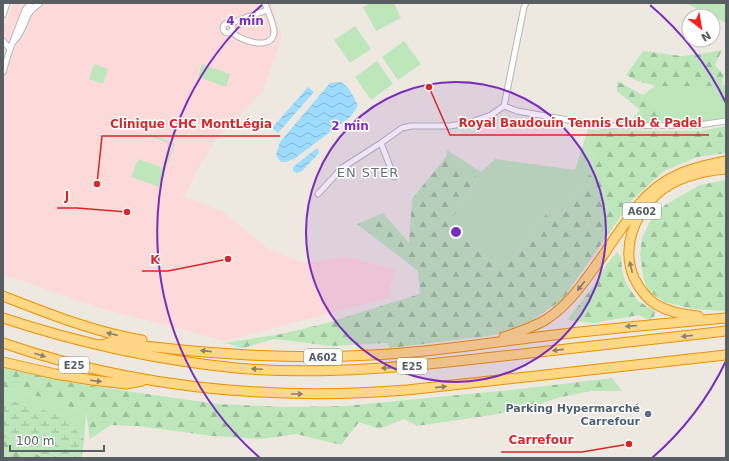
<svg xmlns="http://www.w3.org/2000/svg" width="729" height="461" viewBox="0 0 729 461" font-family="'DejaVu Sans',sans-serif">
<defs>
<pattern id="forest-firs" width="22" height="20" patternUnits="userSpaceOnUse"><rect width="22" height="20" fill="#bee6bb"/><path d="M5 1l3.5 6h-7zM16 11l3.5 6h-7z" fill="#9dbe9b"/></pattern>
<pattern id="wetland-marsh" width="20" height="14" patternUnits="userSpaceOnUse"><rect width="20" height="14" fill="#bee6bb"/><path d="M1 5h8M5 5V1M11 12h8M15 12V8" fill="none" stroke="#9dbe9b"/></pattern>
<pattern id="water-waves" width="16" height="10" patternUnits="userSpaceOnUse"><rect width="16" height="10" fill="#9edcff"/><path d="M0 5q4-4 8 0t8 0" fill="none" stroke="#84b6d2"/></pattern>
</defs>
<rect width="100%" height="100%" fill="#ede9e0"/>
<path fill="#fcdada" d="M13,3H271L282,37L263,91L216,140L197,170L185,197L221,210L267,248L304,263L345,256L396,270L390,288L392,297L225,341L99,308L3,274V29Z"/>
<path fill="#bee6bb" d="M371,3H394L401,18L376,31L363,7Z
M685,3H726V23Z
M355,26L371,49L350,63L334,40Z
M404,41L421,64L398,80L382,57Z
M377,61L393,84L371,100L355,77Z
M94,64L108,69L103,84L89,79Z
M202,64L230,74L226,87L198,77Z
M726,85V117L702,122L670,120L643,95L655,86Z
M588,129L596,130L592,171L560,217L550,209L510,261L494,266L448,225L478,178L446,158L447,150L481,172L495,159L575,170Z
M150,134L175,144L159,187L131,177L138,159L164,168L173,145L150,136Z
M3,388L45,398L86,412L84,439L63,416L5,399L3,401Z"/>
<path fill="url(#forest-firs)" d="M722,50L715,65L724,75L722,86H655L635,80L626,75L643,51L681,56L707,53Z
M617,81L643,95L670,120L651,123L631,121L640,110L617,91Z
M726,126V153L697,157L664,171L633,199L562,300L531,321L495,335L390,348L387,343L332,346L274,339L243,348L225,343L281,334L323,324L420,294L418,271L357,224L383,213L409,243L412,199L446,157L478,178L448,225L494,266L510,261L550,209L560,217L592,171L596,130L701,131Z
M726,180V311L692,309L665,302L648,291L644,280L640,255L642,238L650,221L665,205L700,185Z
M617,252L621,257L622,270L626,283L638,301L655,311L654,317L649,320L639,315L594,323L567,320L592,288L607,264Z
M3,367L73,383L140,393L218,404L286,407L345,406L511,390L612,378L622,391H591L561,397L533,406L492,415L417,426L404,419L379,429L359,422L341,445L296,434L261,439L213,436L138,426L111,425L90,439L86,412L45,398L3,388Z
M3,437L20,444L43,458H3Z"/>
<path fill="url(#wetland-marsh)" d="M5,399L63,416L84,439L82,458H43L20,444L3,437V401Z"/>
<path fill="url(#water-waves)" d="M341,82C350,88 354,97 358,106L350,117L294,159L286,162H281L276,155L280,142L330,83Z
M308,87L314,92L278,133L272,128Z
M317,148L319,152L318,154L302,171L297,173L293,171V167Z"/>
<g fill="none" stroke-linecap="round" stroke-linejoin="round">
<g stroke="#b3b7bc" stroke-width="7">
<path id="street" d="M3,15L7,3
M223 28a5 5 0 1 1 10 0a5 5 0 1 1-10 0Z
M231,23L267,10
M231,31C238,40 271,52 274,33C275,26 267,10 265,3
M3,41L10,49L3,72
M13,42C27,30 22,14 39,4
M10,49L25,10L31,3
M504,106L517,111L602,126L699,125L726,121
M381,143L394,177
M318,194L342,168L381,143L402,128L411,126H450L471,122L491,115L504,106L524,7L526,3"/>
</g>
<g stroke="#ed9100" stroke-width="11">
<path id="highway" d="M3,296C49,314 94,332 142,340
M698,316C685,315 669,312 657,305C647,299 639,288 634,278C621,247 634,215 658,193C677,177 702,171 726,169
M3,318C79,343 156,360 236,368C325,376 415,366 503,356C578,348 652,340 726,331
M504,337C519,332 534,327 547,319C571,303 587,278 604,254C615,237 627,221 639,204C664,175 690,168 726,161
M3,343C134,388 269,401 407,390L726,355
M101,345L111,342C198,353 284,360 371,355C422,353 472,345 522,339C590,330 658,324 726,318
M3,362L55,374L92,380L126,384L142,381"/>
</g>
<use href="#street" stroke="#fff" stroke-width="5"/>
<use href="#highway" stroke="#ffd785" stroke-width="9"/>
</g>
<defs><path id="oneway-solid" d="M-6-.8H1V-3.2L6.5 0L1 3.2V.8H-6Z"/></defs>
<g fill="#8b826c">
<use href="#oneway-solid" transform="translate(631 267) rotate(-103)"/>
<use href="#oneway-solid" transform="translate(581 286) rotate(129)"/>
<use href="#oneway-solid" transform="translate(631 326) rotate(175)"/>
<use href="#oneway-solid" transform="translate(112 334) rotate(-167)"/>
<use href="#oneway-solid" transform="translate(687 336) rotate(174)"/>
<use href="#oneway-solid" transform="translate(558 350) rotate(174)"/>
<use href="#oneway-solid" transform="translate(206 351) rotate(-174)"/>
<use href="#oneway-solid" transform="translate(40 355) rotate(17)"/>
<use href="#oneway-solid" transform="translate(387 368) rotate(177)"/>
<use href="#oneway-solid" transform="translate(257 369) rotate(-177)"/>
<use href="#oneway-solid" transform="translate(96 381) rotate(7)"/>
<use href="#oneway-solid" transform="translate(441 387) rotate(-6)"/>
<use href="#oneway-solid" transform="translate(297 394)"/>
</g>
<circle cx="456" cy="232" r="150" fill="#7b2cbf" fill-opacity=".12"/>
<g fill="none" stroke="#7b2cbf" stroke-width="2">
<circle cx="456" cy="232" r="150"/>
<path d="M726 361A299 299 0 0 1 652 458M260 458A299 299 0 0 1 262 5M650 5A299 299 0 0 1 726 103"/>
</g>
<circle fill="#5c6f8a" stroke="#fff" stroke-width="1.5" cx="648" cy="414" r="4"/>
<g text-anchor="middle" stroke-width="3" stroke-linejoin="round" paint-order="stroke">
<g fill="#fff" stroke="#8b8e91" stroke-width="1">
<rect x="623" y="203" width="38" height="16" rx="3"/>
<rect x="304" y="349" width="38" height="16" rx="3"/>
<rect x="59" y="357" width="30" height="16" rx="3"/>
<rect x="397" y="358" width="30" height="16" rx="3"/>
</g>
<g font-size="10" font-weight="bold" fill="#595e62">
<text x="642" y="215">A602</text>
<text x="323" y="361">A602</text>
<text x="74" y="369">E25</text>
<text x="412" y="370">E25</text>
</g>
<g font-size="11" font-weight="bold" fill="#4e5e75" stroke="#fff" text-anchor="end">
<text x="640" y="412">Parking Hypermarché<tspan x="640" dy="13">Carrefour</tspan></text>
</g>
<g font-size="13" letter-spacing="1" fill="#6a7074" stroke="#fff">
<text x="368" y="177">EN STER</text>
</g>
</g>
<circle cx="456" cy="232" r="6" fill="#7b2cbf" stroke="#fff" stroke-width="2"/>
<g font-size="12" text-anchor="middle" font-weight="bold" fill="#7b2cbf" stroke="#fff" stroke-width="3" stroke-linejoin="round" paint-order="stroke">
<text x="245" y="25">4 min</text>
<text x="350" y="130">2 min</text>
</g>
<path fill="none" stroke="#d62828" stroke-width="1.5" d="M429 87L450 135H709M97 184L102 136H280M127 212L77 208H57M228 259L168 271H142M629 444L582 452H501"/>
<g fill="#d62828" stroke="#fff" stroke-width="1.5">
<circle cx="429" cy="87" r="4"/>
<circle cx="97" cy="184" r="4"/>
<circle cx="127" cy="212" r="4"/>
<circle cx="228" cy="259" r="4"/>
<circle cx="629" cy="444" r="4"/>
</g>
<g font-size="12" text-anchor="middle" font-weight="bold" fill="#d62828" stroke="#fff" stroke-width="3" stroke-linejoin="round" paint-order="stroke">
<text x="580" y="127">Royal Baudouin Tennis Club &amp; Padel</text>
<text x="191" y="128">Clinique CHC MontLégia</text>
<text x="67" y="200">J</text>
<text x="155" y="264">K</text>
<text x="541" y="444">Carrefour</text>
</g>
<rect width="729" height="461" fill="none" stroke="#595e62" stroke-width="8"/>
<g transform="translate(701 28) rotate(149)"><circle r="19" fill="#ffffff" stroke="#bdbfc0"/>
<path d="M0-3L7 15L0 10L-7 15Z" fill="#f22221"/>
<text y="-6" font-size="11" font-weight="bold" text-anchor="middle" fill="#595e62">N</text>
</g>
<path d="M10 445v6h94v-6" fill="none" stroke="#595e62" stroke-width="2"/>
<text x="16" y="445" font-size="12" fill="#595e62" stroke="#ffffff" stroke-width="3" paint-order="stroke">100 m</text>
</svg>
